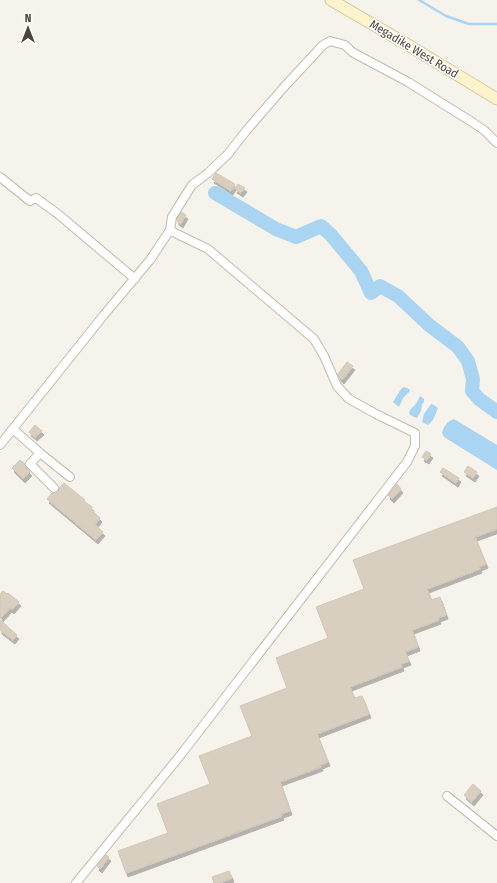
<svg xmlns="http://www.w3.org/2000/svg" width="497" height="883" viewBox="0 0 497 883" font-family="'Fira Sans Condensed',sans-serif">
<defs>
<filter id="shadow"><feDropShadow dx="2" dy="4" stdDeviation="0" flood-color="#0004"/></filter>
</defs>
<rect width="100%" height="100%" fill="#f6f3ec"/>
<path fill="#a9d4f2" d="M404,387L409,389L410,391L403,398L399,407L393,402L401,389Z
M420,396L424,399V402L422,404L421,411L417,418C401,413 414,408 417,402C418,400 419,398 420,396Z
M431,404L434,405L438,408L433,420L428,425L422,422L424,414Z
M454,419L497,445V470L444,437L442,433C444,426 447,421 454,419Z"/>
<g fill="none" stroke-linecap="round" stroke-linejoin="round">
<path stroke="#a9d4f2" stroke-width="2.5" d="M419,0L446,16L469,24H497"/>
<path stroke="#a9d4f2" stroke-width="14" d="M215,193L276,229L296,237L321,226L331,235L361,271L371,293L380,286L398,296L429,325L458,347L468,361L473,379L472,391L479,399L497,412"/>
</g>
<path fill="#d8cfc1" stroke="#d3c7b4" filter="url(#shadow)" d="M216,173L235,184L231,191L212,179Z
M238,184L245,188L241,193L235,189Z
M181,212L186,215L181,224L177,221V219Z
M347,362L353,366L342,380L339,377L338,374Z
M35,425L42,431L35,437L29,432Z
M426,451L431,454L427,460L422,457Z
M20,460L25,464L26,468L30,472L23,479L12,468Z
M468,466L477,472L473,478L464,472Z
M443,468L459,478L456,483L440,472Z
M64,483L85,500L84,501L92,507L91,509L100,518L95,525L103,532L96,540L47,499L52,493H55L58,492L59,488Z
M397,484L401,489L392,499L388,495Z
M497,507V529L475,537L486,564L479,567L480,569L427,589L431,600L440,597L446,615L438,618L439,620L412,630L418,647L405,652L409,661L401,664L402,667L350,687L354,698L362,696L369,714L317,734L328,762L320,765L321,767L280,782L290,811L281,814L282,816L126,873L118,851L168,833L157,804L210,784L199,756L252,736L240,706L287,688L276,658L328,638L316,607L364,589L353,560Z
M3,591L7,594L8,593L19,602L12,610L10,608L0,619V594Z
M0,620L17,635L13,640L0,630Z
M473,784L481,791L472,802L464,795Z
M106,855L109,857L100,869L97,866Z
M229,871L232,878L219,883H214L212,877Z"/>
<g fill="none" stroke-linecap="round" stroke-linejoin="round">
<g stroke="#c2bbae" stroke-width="10">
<path id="street" d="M0,177L30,201L36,198L58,214L135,279
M13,429L40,453L70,477
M0,445L103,316L150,260L170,230L172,217L192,185L208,173L228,154L246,131L284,87L323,45L330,41L345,45L352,52L408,82L472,122L485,131L497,143
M40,453L30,464L54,488
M447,796L497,836
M76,883L179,757L407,462L415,446V433L376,414L349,399L337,386L324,356L314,339L208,249L175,233L170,230"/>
</g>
<g stroke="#d6c79b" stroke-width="13">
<path id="secondary" d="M331,0L408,45L497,99"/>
</g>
<use href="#street" stroke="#fff" stroke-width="8"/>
<use href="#secondary" stroke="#fff3cd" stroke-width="11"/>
</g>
<g text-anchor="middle" stroke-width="3" stroke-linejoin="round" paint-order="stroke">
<g font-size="12" fill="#4b4439" stroke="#fff">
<text transform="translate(414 49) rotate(31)" y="4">Megadike West Road</text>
</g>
</g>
<g transform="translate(28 28)" stroke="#ffffff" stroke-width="3" paint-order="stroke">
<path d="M0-3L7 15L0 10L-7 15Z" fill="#4b4439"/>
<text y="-6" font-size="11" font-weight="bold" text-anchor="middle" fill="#4b4439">N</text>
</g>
</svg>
